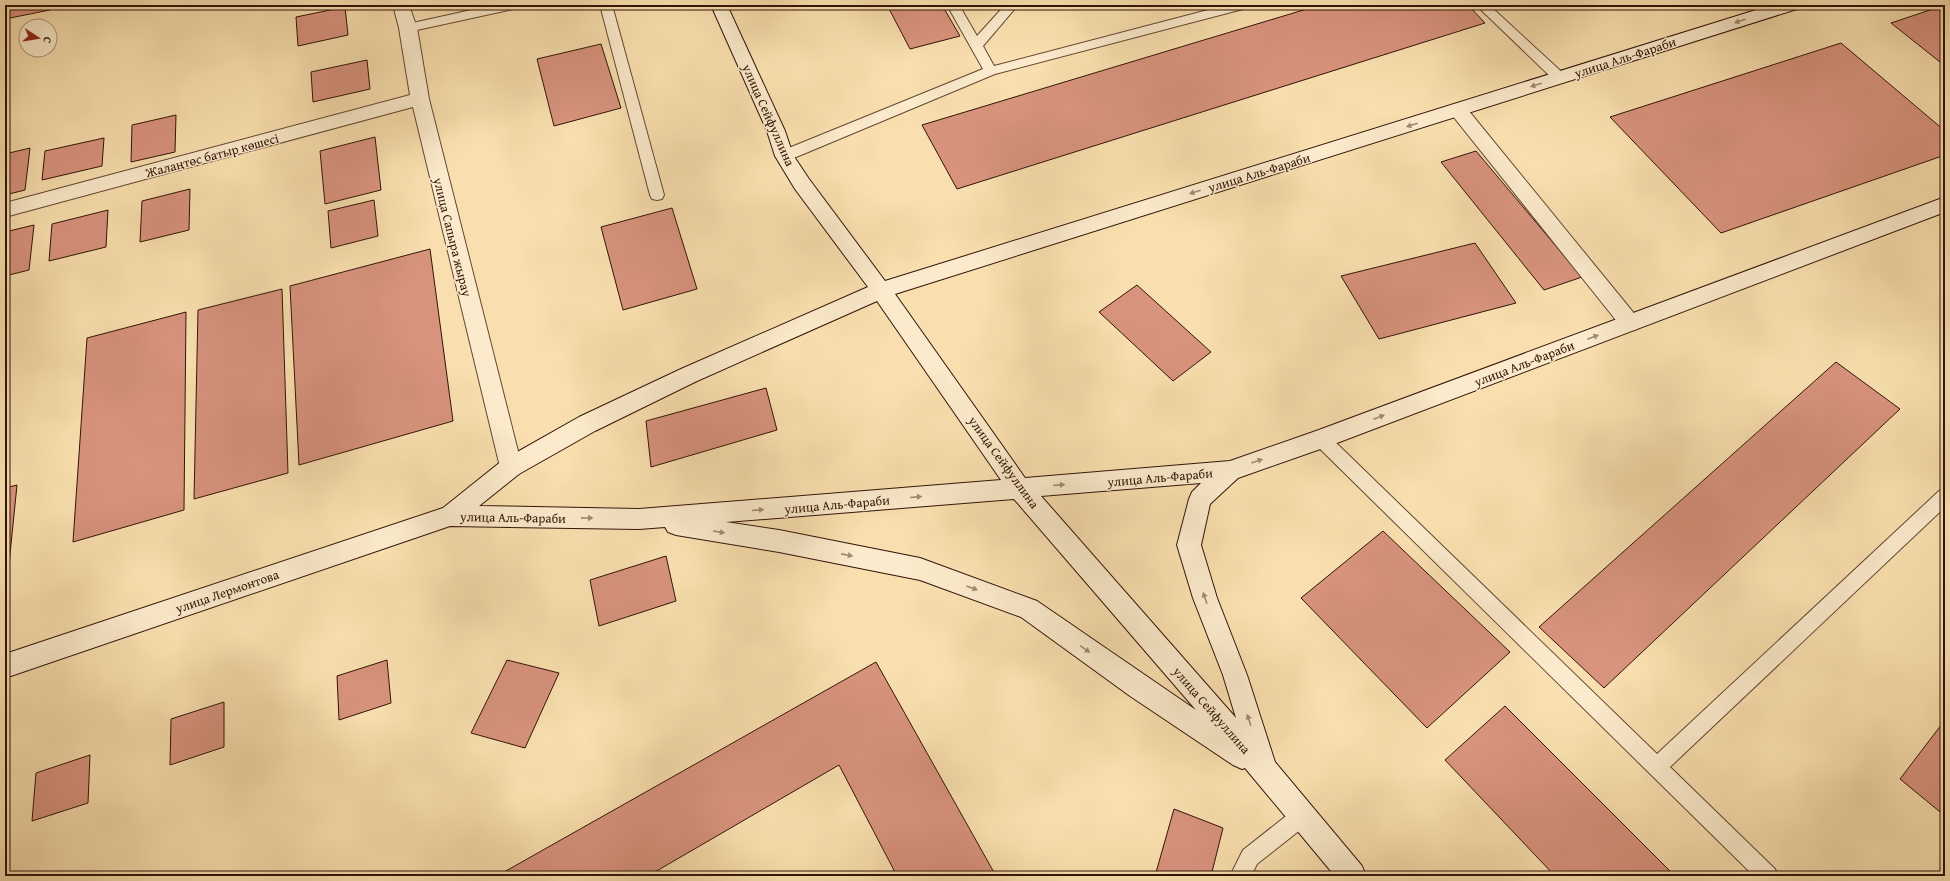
<svg xmlns="http://www.w3.org/2000/svg" width="1950" height="881" viewBox="0 0 1950 881" font-family="'Gentium Book Plus',serif">
<rect width="100%" height="100%" fill="#f9dfaf"/>
<filter id="stains"><feTurbulence type="fractalNoise" baseFrequency=".005" numOctaves="4"/><feColorMatrix values="0 0 0 0 .2 0 0 0 0 .09 0 0 0 0 .02 0 0 0 .5 -.17"/></filter>
<radialGradient id="worn" r=".72"><stop offset=".6" stop-color="#630" stop-opacity="0"/><stop offset="1" stop-color="#630" stop-opacity=".3"/></radialGradient>
<path fill="#d8937d" stroke="#311307" d="M6,5H51L50,10L5,19Z
M887,5H942L960,36L910,49Z
M1320,5H1468L1485,23L957,189L922,125Z
M1945,5V66L1891,23Z
M345,7L348,35L298,46L296,17Z
M1841,43L1945,131V155L1721,233L1610,117Z
M601,44L621,108L554,126L537,59Z
M367,60L370,89L313,102L311,72Z
M176,115L175,152L131,162L132,125Z
M375,137L381,190L325,204L320,151Z
M104,138L102,166L42,180L45,151Z
M30,148L25,190L5,195V154Z
M1476,151L1582,277L1544,290L1441,162Z
M190,189L189,230L140,242L142,201Z
M374,200L378,236L331,248L328,211Z
M672,208L697,289L623,310L601,227Z
M108,210L106,247L49,261L52,224Z
M34,225L29,270L5,276V232Z
M1475,243L1516,303L1379,339L1341,276Z
M430,249L453,421L299,465L290,286Z
M1137,285L1211,352L1173,381L1099,312Z
M282,289L288,473L194,499L198,310Z
M186,312L184,510L73,542L87,338Z
M1836,362L1900,409L1604,688L1539,627Z
M766,388L777,430L651,467L646,421Z
M17,485L9,564L5,565V488Z
M1383,531L1510,652L1427,728L1301,598Z
M666,556L676,601L599,626L590,580Z
M387,660L391,703L339,720L337,676Z
M507,660L559,673L525,748L471,733Z
M876,662L996,876H897L839,765L648,876H497Z
M224,702V747L170,765L171,719Z
M1505,706L1675,876H1555L1445,760Z
M1945,720V816L1900,779Z
M90,755L88,803L32,821L36,773Z
M1174,809L1223,828L1211,876H1155Z"/>
<g fill="none" stroke-linecap="round" stroke-linejoin="round">
<g stroke="#634631" stroke-width="2">
<path id="lane" d="M494,5H519L517,8L513,9L408,32L404,31L402,28L404,25L408,24Z
M600,5H612L664,195L662,199L657,200L652,199L650,195Z
M947,5H959L977,36L1005,5H1018L983,46L994,66L1227,5H1249L1247,8L1243,9L995,74L789,160L784,161L779,160L777,156L779,152L983,69Z
M1476,5H1489L1565,75L1566,78L1565,81H1555Z
M1321,432L1327,434L1657,754L1939,491L1945,489V507L1670,767L1775,869L1778,876H1754L1315,444L1313,439L1315,434Z
M1302,806L1309,809L1312,816L1309,823L1257,864L1251,876H1230L1243,850L1295,809Z"/>
</g>
<g stroke="#634631" stroke-width="2">
<path id="street" d="M393,5H409L417,28L429,99L522,467L519,474L511,477L503,474L500,467L413,107L5,217V203L410,95L399,28Z
M1458,104L1464,105L1637,317L1640,323L1637,329L1630,331L1623,329L1452,115L1449,110L1452,105Z"/>
</g>
<g stroke="#311307" stroke-width="2">
<path id="secondary" d="M711,5H727L785,131L793,155L809,179L885,281L1772,5H1799L1797,9L895,294L1025,478L1230,461L1316,431L1945,197V212L1329,446L1238,478L1210,504L1201,545L1217,598L1247,675L1275,762L1362,866L1366,876H1335L1245,768L1242,769L1233,765L1130,696L1021,617L920,580L779,552L676,535L668,532L665,527L639,529L450,526L5,678V654L443,508L503,460L579,417L681,369L868,287L795,189L775,156L767,131ZM877,301L1001,480L639,509L479,506L519,474L595,431L697,381ZM1201,483L1192,492L1189,499L1177,545L1193,598L1223,675L1236,718L1041,496ZM1014,499L1196,710L1037,601L920,558L779,530L726,522Z"/>
</g>
<use href="#lane" fill="#fbeacb" fill-rule="evenodd"/>
<use href="#street" fill="#fbeacb" fill-rule="evenodd"/>
<use href="#secondary" fill="#fbeacb" fill-rule="evenodd"/>
</g>
<defs><path id="oneway-solid" d="M-6-.8H1V-3.2L6.5 0L1 3.2V.8H-6Z"/></defs>
<g fill="#a08973">
<use href="#oneway-solid" transform="translate(1740 21) rotate(162)"/>
<use href="#oneway-solid" transform="translate(1536 85) rotate(162)"/>
<use href="#oneway-solid" transform="translate(1412 125) rotate(163)"/>
<use href="#oneway-solid" transform="translate(1195 192) rotate(163)"/>
<use href="#oneway-solid" transform="translate(1593 337) rotate(-21)"/>
<use href="#oneway-solid" transform="translate(1379 417) rotate(-21)"/>
<use href="#oneway-solid" transform="translate(1257 461) rotate(-19)"/>
<use href="#oneway-solid" transform="translate(1059 485) rotate(-5)"/>
<use href="#oneway-solid" transform="translate(916 497) rotate(-5)"/>
<use href="#oneway-solid" transform="translate(758 510) rotate(-5)"/>
<use href="#oneway-solid" transform="translate(587 518) rotate(1)"/>
<use href="#oneway-solid" transform="translate(719 532) rotate(9)"/>
<use href="#oneway-solid" transform="translate(847 555) rotate(11)"/>
<use href="#oneway-solid" transform="translate(972 588) rotate(20)"/>
<use href="#oneway-solid" transform="translate(1205 598) rotate(-109)"/>
<use href="#oneway-solid" transform="translate(1085 649) rotate(35)"/>
<use href="#oneway-solid" transform="translate(1249 720) rotate(-108)"/>
</g>
<g text-anchor="middle" stroke-width="3" stroke-linejoin="round" paint-order="stroke">
<g font-size="13" fill="#311307" stroke="#fbeacb">
<text transform="translate(1625 57) rotate(-18)" y="5">улица Аль-Фараби</text>
<text transform="translate(769 115) rotate(66)" y="5">улица Сейфуллина</text>
<text transform="translate(212 155) rotate(-15)" y="5">Жалаңтөс батыр көшесі</text>
<text transform="translate(1259 172) rotate(-17)" y="5">улица Аль-Фараби</text>
<text transform="translate(453 237) rotate(76)" y="5">улица Сапыра жырау</text>
<text transform="translate(1524 363) rotate(-21)" y="5">улица Аль-Фараби</text>
<text transform="translate(1004 462) rotate(54)" y="5">улица Сейфуллина</text>
<text transform="translate(1160 477) rotate(-5)" y="5">улица Аль-Фараби</text>
<text transform="translate(837 504) rotate(-5)" y="5">улица Аль-Фараби</text>
<text transform="translate(513 517) rotate(1)" y="5">улица Аль-Фараби</text>
<text transform="translate(227 591) rotate(-19)" y="5">улица Лермонтова</text>
<text transform="translate(1212 710) rotate(49)" y="5">улица Сейфуллина</text>
</g>
</g>
<rect width="1950" height="881" fill="none" stroke="#f9dfaf" stroke-width="20"/>
<rect x="6" y="6" width="1938" height="869" fill="none" stroke="#311307" stroke-width="2"/>
<rect x="10" y="10" width="1930" height="861" fill="none" stroke="#311307"/>
<g transform="translate(38 38) rotate(102)"><circle r="19" fill="#fbeacb" stroke="#aa947d"/>
<path d="M0-3L7 15L0 10L-7 15Z" fill="#8f2418"/>
<text y="-6" font-size="11" font-weight="bold" text-anchor="middle" fill="#311307">С</text>
</g>
<rect width="100%" height="100%" filter="url(#stains)"/>
<rect width="100%" height="100%" fill="url(#worn)"/>
</svg>
